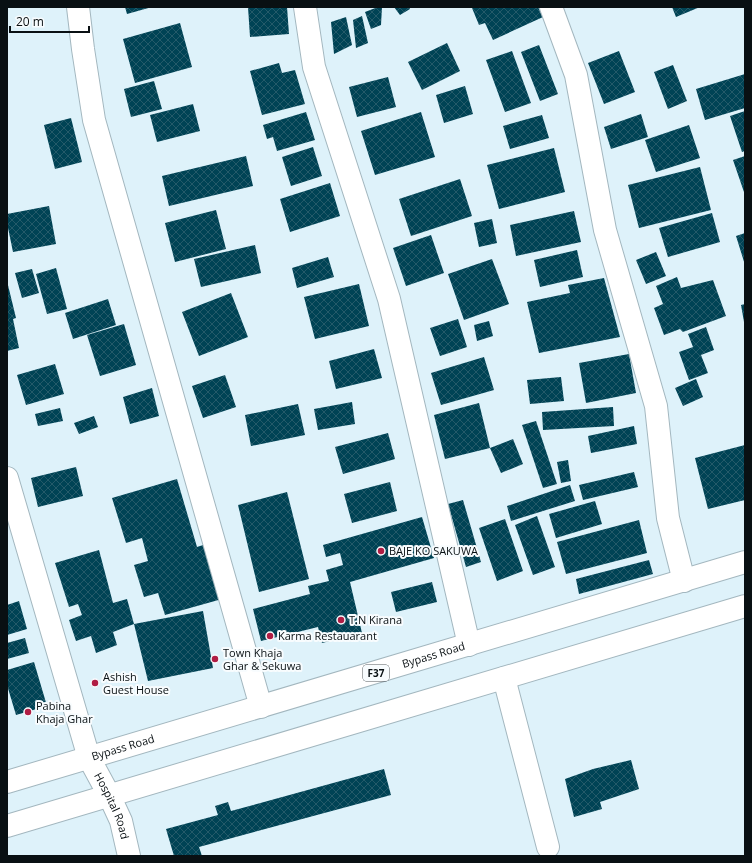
<svg xmlns="http://www.w3.org/2000/svg" width="752" height="863" viewBox="0 0 752 863" font-family="'Open Sans',sans-serif">
<defs>
<pattern id="building-cross-hatch" width="8" height="8" patternUnits="userSpaceOnUse"><rect width="8" height="8" fill="#004355"/><path d="M0 0l8 8M0 8l8-8" fill="none" stroke="#245a69"/></pattern>
</defs>
<rect width="100%" height="100%" fill="#def2fa"/>
<path fill="url(#building-cross-hatch)" d="M125,7H152L127,14Z
M248,7H287L289,34L250,37Z
M378,7H382L381,25L371,29L365,12Z
M394,7H409L410,9L400,15Z
M475,7H538L543,17L493,40L485,23L479,25L472,8Z
M672,7H700L676,17Z
M362,16L368,43L356,48L353,20Z
M346,17L352,45L334,54L331,22Z
M180,23L192,67L135,83L123,39Z
M447,43L460,71L422,90L408,62Z
M539,45L558,94L540,101L521,52Z
M512,51L531,103L505,112L486,60Z
M619,51L635,92L604,104L588,63Z
M279,63L282,73L295,70L305,104L262,115L250,71Z
M673,65L687,101L668,109L654,72Z
M745,74V108L705,120L696,89Z
M388,77L396,107L357,117L349,87Z
M154,81L162,109L131,117L124,89Z
M465,86L473,114L444,123L436,95Z
M193,104L200,131L157,142L150,115Z
M745,111V151L742,152L730,116Z
M306,112L315,140L277,151L273,137L267,139L263,125Z
M421,112L435,157L375,175L361,131Z
M641,114L648,137L611,149L604,127Z
M542,115L549,138L510,149L503,126Z
M71,118L82,162L55,169L44,125Z
M689,125L700,158L656,172L645,140Z
M313,147L322,176L291,186L282,157Z
M554,148L565,192L499,209L487,165Z
M246,156L253,186L169,206L162,176Z
M745,156V195L733,160Z
M700,167L711,210L639,228L628,185Z
M460,179L472,216L411,236L399,199Z
M330,183L340,216L290,232L280,199Z
M49,206L56,244L13,252L7,223V214Z
M216,210L226,249L175,262L165,223Z
M574,211L581,242L516,256L510,225Z
M712,213L720,242L668,257L659,228Z
M492,219L497,243L479,247L474,223Z
M745,233V265L736,236Z
M431,235L444,273L406,286L393,248Z
M255,245L261,273L201,287L194,259Z
M577,250L583,277L540,287L534,260Z
M656,252L666,276L646,284L636,260Z
M328,257L334,277L297,288L292,268Z
M492,259L509,304L464,320L448,274Z
M56,268L67,309L47,314L36,274Z
M32,269L39,293L22,298L15,273Z
M677,277L681,288L713,280L726,316L683,332L680,329L664,335L654,308L663,304L656,286Z
M604,278L620,337L539,353L527,302L570,293L568,285Z
M7,281L16,318L13,319L19,348L7,351Z
M359,284L369,326L315,339L304,297Z
M231,293L248,337L199,356L182,312Z
M108,299L116,325L73,339L65,313Z
M745,304V322H744L741,305Z
M458,319L467,347L440,356L430,328Z
M489,321L493,336L477,341L474,325Z
M124,324L136,365L100,376L87,335Z
M706,327L714,350L701,355L708,373L689,380L679,352L693,347L688,334Z
M374,349L382,378L336,389L329,361Z
M629,354L636,393L586,403L579,363Z
M484,357L494,390L441,405L431,373Z
M55,364L64,394L26,405L17,375Z
M225,375L236,407L203,418L192,386Z
M561,377L564,401L530,404L527,380Z
M696,379L703,397L683,406L675,388Z
M152,388L159,416L130,424L123,397Z
M352,402L355,424L318,430L314,409Z
M479,403L490,448L445,459L434,415Z
M298,404L305,435L251,446L245,415Z
M613,407L614,426L543,430L542,412Z
M60,408L63,421L38,426L35,414Z
M94,416L98,427L79,434L74,423Z
M536,421L557,484L543,488L522,425Z
M634,426L637,444L591,453L588,436Z
M388,433L395,459L343,474L335,447Z
M513,439L523,464L501,473L490,448Z
M745,445V500L708,509L695,458Z
M568,460L571,481L561,483L557,462Z
M76,467L83,496L38,507L31,478Z
M634,472L638,487L583,500L579,485Z
M177,479L197,547L206,544L222,599L165,615L158,593L144,597L134,565L148,561L142,538L126,543L112,498Z
M390,482L397,511L352,523L344,494Z
M570,485L575,501L511,521L507,506Z
M287,492L309,579L259,592L238,505Z
M463,500L481,562L466,567L448,504Z
M595,501L602,524L556,538L549,514Z
M537,516L555,567L533,575L515,525Z
M422,517L434,558L350,582L362,633L322,643L318,627L261,641L253,609L310,594L308,586L329,581L326,570L343,565L340,553L326,557L323,545Z
M505,519L523,571L497,581L479,528Z
M639,520L647,553L566,574L557,542Z
M99,550L113,603L127,599L134,624L203,611L213,668L148,681L134,624L113,632L117,645L96,653L91,636L76,641L69,620L82,615L78,604L69,607L55,563Z
M649,560L653,574L579,594L576,579Z
M432,582L437,602L396,612L391,592Z
M19,601L27,629L7,635V605Z
M25,638L29,653L7,659V643Z
M34,662L47,706L16,715L7,685V670Z
M631,760L639,789L600,802L602,809L574,817L565,779L593,769Z
M384,769L391,795L199,847L202,856H174L166,829L218,815L215,806L228,802L231,811Z"/>
<g fill="none" stroke-linecap="round" stroke-linejoin="round">
<g stroke="#a3b7bf" stroke-width="24">
<g id="minor">
<path d="M78,7L83,49L94,120L261,707"/>
<path d="M305,7L314,67L389,299L469,645"/>
<path d="M551,7L576,75L605,230L656,406L668,518L684,581"/>
<path id="s1" d="M7,478L89,758L109,795L121,821L129,856"/>
<path d="M504,678L548,847"/>
</g>
</g>
<g stroke="#a3b7bf" stroke-width="24">
<g id="highway">
<path id="s2" d="M7,782L745,562"/>
<path d="M7,826L745,606"/>
</g>
</g>
<use href="#minor" stroke="#fff" stroke-width="22"/>
<use href="#highway" stroke="#fff" stroke-width="22"/>
</g>
<g fill="#b01d44" stroke="#f8fcfe" stroke-width="1.5">
<circle cx="381" cy="551" r="4"/>
<circle cx="341" cy="620" r="4"/>
<circle cx="270" cy="636" r="4"/>
<circle cx="215" cy="659" r="4"/>
<circle cx="95" cy="683" r="4"/>
<circle cx="28" cy="712" r="4"/>
</g>
<g text-anchor="middle" stroke-width="4" stroke-linejoin="round" paint-order="stroke">
<rect fill="#f8fcfe" stroke="#51575a" stroke-width="1" x="363" y="665" width="26" height="16" rx="3"/>
<g font-size="10" font-weight="bold" fill="#091013">
<text x="376" y="677">F37</text>
</g>
<g font-size="11" fill="#091013" stroke="#f8fcfe" text-anchor="start">
<text x="389" y="555">BAJE KO SAKUWA</text>
<text x="349" y="624">T.N Kirana</text>
<text x="278" y="640">Karma Restauarant</text>
<text x="223" y="657">Town Khaja<tspan x="223" dy="13">Ghar &amp; Sekuwa</tspan></text>
<text x="103" y="681">Ashish<tspan x="103" dy="13">Guest House</tspan></text>
<text x="36" y="710">Pabina<tspan x="36" dy="13">Khaja Ghar</tspan></text>
</g>
<g font-size="11" fill="#091013" stroke="#f8fcfe">
<text dy="4" stroke="none"><textPath href="#s2" startOffset="445">Bypass Road</textPath></text>
<text dy="4" stroke="none"><textPath href="#s2" startOffset="121">Bypass Road</textPath></text>
<text dy="4" stroke="none"><textPath href="#s1" startOffset="345">Hospital Road</textPath></text>
</g>
</g>
<rect width="752" height="863" fill="none" stroke="#091013" stroke-width="16"/>
<path d="M10 26v6h79v-6" fill="none" stroke="#091013" stroke-width="2"/>
<text x="16" y="26" font-size="12" fill="#091013" stroke="#f8fcfe" stroke-width="3" paint-order="stroke">20 m</text>
</svg>
